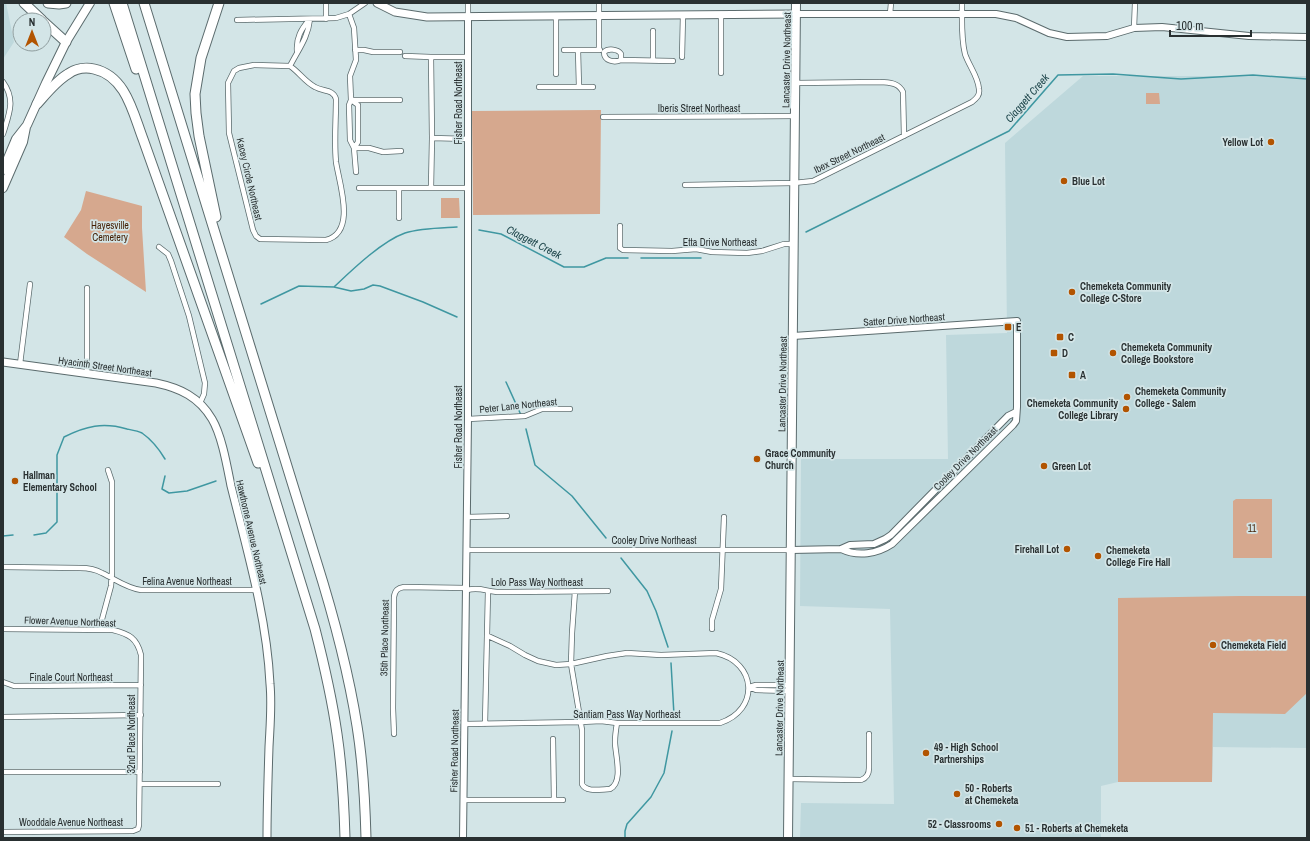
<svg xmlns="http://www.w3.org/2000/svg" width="1310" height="841" viewBox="0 0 1310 841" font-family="'Archivo Narrow',sans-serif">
<rect width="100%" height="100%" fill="#d3e5e7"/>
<path fill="#bed8dc" d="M3,3H6L14,42L3,59Z
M1083,76H1307V748L1213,747L1212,782H1118L1101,786V838H800L801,803L894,804L890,609L800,606L801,459H948L946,335L1007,333L1005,143Z"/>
<path fill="#d6a88e" d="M1146,93H1159L1160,104H1146Z
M601,110L600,214L473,215L472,111Z
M86,191L142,206V228L146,292L87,254L64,237L81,210Z
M441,198H459L460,218H441Z
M1236,499H1272V558H1233V501Z
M1239,596H1307V693L1285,714L1213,713L1212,782H1118V598Z"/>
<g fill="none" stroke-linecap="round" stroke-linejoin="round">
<path stroke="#3f97a1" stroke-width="1.5" d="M479,230L501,234L564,267H584L606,258H628
M806,232L1009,131L1058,75L1113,74L1181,79L1253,75L1307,79
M641,258H701
M334,287C352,270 382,241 405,233C421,228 440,228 457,227
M261,304L299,286L334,287L351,291L364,289L373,285L380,286L423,302L457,317
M506,382L521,415
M526,429L535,465L572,496L606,538
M165,476L162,489L169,493L187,491L216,481
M34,535L46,533L57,522V455L64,437C86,426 103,422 127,429C132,430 138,431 142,433C152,440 159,449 165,459
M3,536L13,535
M621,558L647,591L656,611L668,647
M671,663L674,715
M625,838V831L627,824L651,797L664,773L672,731"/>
<g stroke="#5b6b6d" stroke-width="6">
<path id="minor" d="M599,3V50
M349,14L354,28L356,60L350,76L351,100L349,105L350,140L354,148L356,172
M890,14L891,3
M556,16V74
M468,17V3
M326,19V3
M237,20L336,18L349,14L365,3
M1134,28L1135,3
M653,31V60
M355,50H364L373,52H400
M564,50H600
M578,50L579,87
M297,51C296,38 301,29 310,19
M405,56L431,57
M682,57L683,15
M621,60V54C618,49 608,48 604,52C604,61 614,63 621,60L673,61
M254,65L290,66C299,72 305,82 315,87C324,92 333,89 336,99C336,120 334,141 336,162C339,183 357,232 326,240L260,239L256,236L253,230L229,133L228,83L234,71L239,68Z
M290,66C298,50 308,38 310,19
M721,73V14
M3,82C16,100 9,114 3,134
M795,83L880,82C889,83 898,82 903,92L904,136
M539,87H593
M351,100L358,105V142L354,148
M351,100H400
M603,117L795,116
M468,139L432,138L431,57H468
M354,148H369L383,152L401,151
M685,185L794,183L813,181L972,102C977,98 980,95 979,89C978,76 969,66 965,54C961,38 962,19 962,3
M359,188H431L432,138
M399,188V218
M431,188H468
M620,226V248L623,250L672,251L696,249L712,252L747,253L762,251L784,244H794
M159,247L168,254L171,261L189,316L205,383L204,394L200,403
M20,364L30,284
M87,373V288
M468,419L525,416L542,409H570
M467,517L507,516
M467,550H791
M3,567L80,568C88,568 95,569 102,573C115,579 126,588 141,590H256
M467,590C480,587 485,591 497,592L608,591
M575,591L572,633L571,664L582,730V784C586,793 602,789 610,789C624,782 615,754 615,742C615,736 616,729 617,723
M3,629L113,630C129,634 137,638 141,655L139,825L138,829L133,831L3,832
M712,629V620L721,589L724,517
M101,630V623L111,586L112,572V482L108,470
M3,682L14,686L141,685
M749,687L756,690L790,691
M749,687L756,685H790
M3,717L141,715
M465,724L581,722L601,721L617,723H720C760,710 757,662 716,653L661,655L627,653L607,656L571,664L556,665L538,661L525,655L510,646L488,636
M485,724L488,591
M394,734L393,708L394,597C395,590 398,588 404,587L467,588
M553,739L554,800
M3,772H140
M789,779L861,780C867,778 869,774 869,768V734
M140,784H218
M464,800H563"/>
</g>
<g stroke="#5b6b6d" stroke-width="8">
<path id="tertiary" d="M796,14H996L1016,18L1049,33L1067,37L1107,36L1134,28L1162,27L1249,36L1307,37
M793,336L1017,321V407L1016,421L1013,425L892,544C877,554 858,557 841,549
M791,550L841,549L850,545L874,544L885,539L891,535L1008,416L1016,412
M463,838L468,419V17"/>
</g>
<g stroke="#5b6b6d" stroke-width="9">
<path id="secondary" d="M377,3L395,12L427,17L796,14
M3,362L156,383C180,388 199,397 212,419C222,436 227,466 231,486C247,550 267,618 270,684C272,705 270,726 269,747C268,778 267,808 267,838"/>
</g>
<g stroke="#5b6b6d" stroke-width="10">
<path id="primary" d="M3,170L16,139L27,125L46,83L66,42L90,3
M3,188L23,142L26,127
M788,838L796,3"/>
</g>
<g stroke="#5b6b6d" stroke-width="11">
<path id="motorway" d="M24,3L42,20
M48,3L59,4L66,3
M114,3L136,69
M122,3L315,629C324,664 332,699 337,734C342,768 344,803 345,838
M144,3L316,560C333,614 348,669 357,726C363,763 365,800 366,838
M44,22L66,42
M37,104C46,94 56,81 68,74C75,69 85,67 94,69C126,76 133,113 143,139L258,463
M216,217L199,136L196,113L195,94L201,58L219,3"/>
</g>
<use href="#minor" stroke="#fff" stroke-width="4.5"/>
<use href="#tertiary" stroke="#fff" stroke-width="6"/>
<use href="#secondary" stroke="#fff" stroke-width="7"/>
<use href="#primary" stroke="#fff" stroke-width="8"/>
<use href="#motorway" stroke="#fff" stroke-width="9"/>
</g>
<g fill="#b25400" stroke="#d3e5e7" stroke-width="1.5">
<circle cx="1271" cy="142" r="4"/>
<circle cx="1064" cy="181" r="4"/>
<circle cx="1072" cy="292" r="4"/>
<rect x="1004" y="323" width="8" height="8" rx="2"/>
<rect x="1056" y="333" width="8" height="8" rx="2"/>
<rect x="1050" y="349" width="8" height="8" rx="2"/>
<circle cx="1113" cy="353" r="4"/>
<rect x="1068" y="371" width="8" height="8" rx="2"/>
<circle cx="1127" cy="397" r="4"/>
<circle cx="1126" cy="409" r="4"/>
<circle cx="757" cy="459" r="4"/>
<circle cx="1044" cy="466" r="4"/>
<circle cx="15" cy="481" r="4"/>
<circle cx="1067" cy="549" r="4"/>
<circle cx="1098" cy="556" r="4"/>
<circle cx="1213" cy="645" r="4"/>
<circle cx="926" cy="753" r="4"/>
<circle cx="957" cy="794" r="4"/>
<circle cx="999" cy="824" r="4"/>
<circle cx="1017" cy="828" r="4"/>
</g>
<g text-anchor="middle" stroke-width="3.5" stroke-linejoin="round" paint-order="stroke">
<g font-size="10" fill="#293031" stroke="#d3e5e7">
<text transform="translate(786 60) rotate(-89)" y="4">Lancaster Drive Northeast</text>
<text transform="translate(458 103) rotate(-90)" y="4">Fisher Road Northeast</text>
<text x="699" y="112">Iberis Street Northeast</text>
<text transform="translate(849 153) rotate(-26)" y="4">Ibex Street Northeast</text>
<text transform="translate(250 179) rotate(77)" y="4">Kacey Circle Northeast</text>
<text x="720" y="246">Etta Drive Northeast</text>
<text transform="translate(904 319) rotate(-4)" y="4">Satter Drive Northeast</text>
<text transform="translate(105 366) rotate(8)" y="4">Hyacinth Street Northeast</text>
<text transform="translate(782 384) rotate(-89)" y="4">Lancaster Drive Northeast</text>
<text transform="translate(518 405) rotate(-6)" y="4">Peter Lane Northeast</text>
<text transform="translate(458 427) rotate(-90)" y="4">Fisher Road Northeast</text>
<text transform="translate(965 458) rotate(-45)" y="4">Cooley Drive Northeast</text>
<text transform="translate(252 532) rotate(77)" y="4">Hawthorne Avenue Northeast</text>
<text x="654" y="544">Cooley Drive Northeast</text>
<text x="187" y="585">Felina Avenue Northeast</text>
<text x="537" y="586">Lolo Pass Way Northeast</text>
<text transform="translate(70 621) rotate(2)" y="4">Flower Avenue Northeast</text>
<text transform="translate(384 638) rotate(-89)" y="4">35th Place Northeast</text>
<text x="71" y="681">Finale Court Northeast</text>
<text transform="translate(779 708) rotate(-89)" y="4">Lancaster Drive Northeast</text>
<text x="627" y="718">Santiam Pass Way Northeast</text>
<text transform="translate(131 734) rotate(-90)" y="4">32nd Place Northeast</text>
<text transform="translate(454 751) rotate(-89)" y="4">Fisher Road Northeast</text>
<text x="71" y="826">Wooddale Avenue Northeast</text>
</g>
<g font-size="10" font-weight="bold" fill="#293031" stroke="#d3e5e7" text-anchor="start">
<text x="1263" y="146" text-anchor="end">Yellow Lot</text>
<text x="1072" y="185">Blue Lot</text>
<text x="1080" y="290">Chemeketa Community<tspan x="1080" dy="12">College C-Store</tspan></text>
<text x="1016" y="331">E</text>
<text x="1068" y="341">C</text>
<text x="1121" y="351">Chemeketa Community<tspan x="1121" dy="12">College Bookstore</tspan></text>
<text x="1062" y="357">D</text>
<text x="1080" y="379">A</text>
<text x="1135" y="395">Chemeketa Community<tspan x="1135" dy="12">College - Salem</tspan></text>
<text x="1118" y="407" text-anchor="end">Chemeketa Community<tspan x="1118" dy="12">College Library</tspan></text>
<text x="765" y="457">Grace Community<tspan x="765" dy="12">Church</tspan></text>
<text x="1052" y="470">Green Lot</text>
<text x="23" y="479">Hallman<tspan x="23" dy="12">Elementary School</tspan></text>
<text x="1059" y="553" text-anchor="end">Firehall Lot</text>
<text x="1106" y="554">Chemeketa<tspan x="1106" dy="12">College Fire Hall</tspan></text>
<text x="1221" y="649">Chemeketa Field</text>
<text x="934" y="751">49 - High School<tspan x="934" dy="12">Partnerships</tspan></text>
<text x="965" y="792">50 - Roberts<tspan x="965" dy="12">at Chemeketa</tspan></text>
<text x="991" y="828" text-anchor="end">52 - Classrooms</text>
<text x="1025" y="832">51 - Roberts at Chemeketa</text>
</g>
<g font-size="10" fill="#441f04" stroke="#d3e5e7">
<text x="110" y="229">Hayesville<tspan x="110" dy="12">Cemetery</tspan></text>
<text x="1252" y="532">11</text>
</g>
<g font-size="11" font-style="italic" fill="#1d454a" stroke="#d3e5e7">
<text transform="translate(1027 98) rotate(-49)" y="4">Claggett Creek</text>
<text transform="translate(534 242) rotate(27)" y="4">Claggett Creek</text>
</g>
</g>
<rect width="1310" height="841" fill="none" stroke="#293031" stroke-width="8"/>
<g transform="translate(32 32)"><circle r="19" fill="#d3e5e7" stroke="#8f9d9e"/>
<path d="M0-3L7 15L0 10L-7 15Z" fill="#b25400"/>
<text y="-6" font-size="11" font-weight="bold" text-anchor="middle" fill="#293031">N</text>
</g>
<path d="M1170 30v6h81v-6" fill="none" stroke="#293031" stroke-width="2"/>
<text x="1176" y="30" font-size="12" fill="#293031" stroke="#d3e5e7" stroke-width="3" paint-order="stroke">100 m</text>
</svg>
